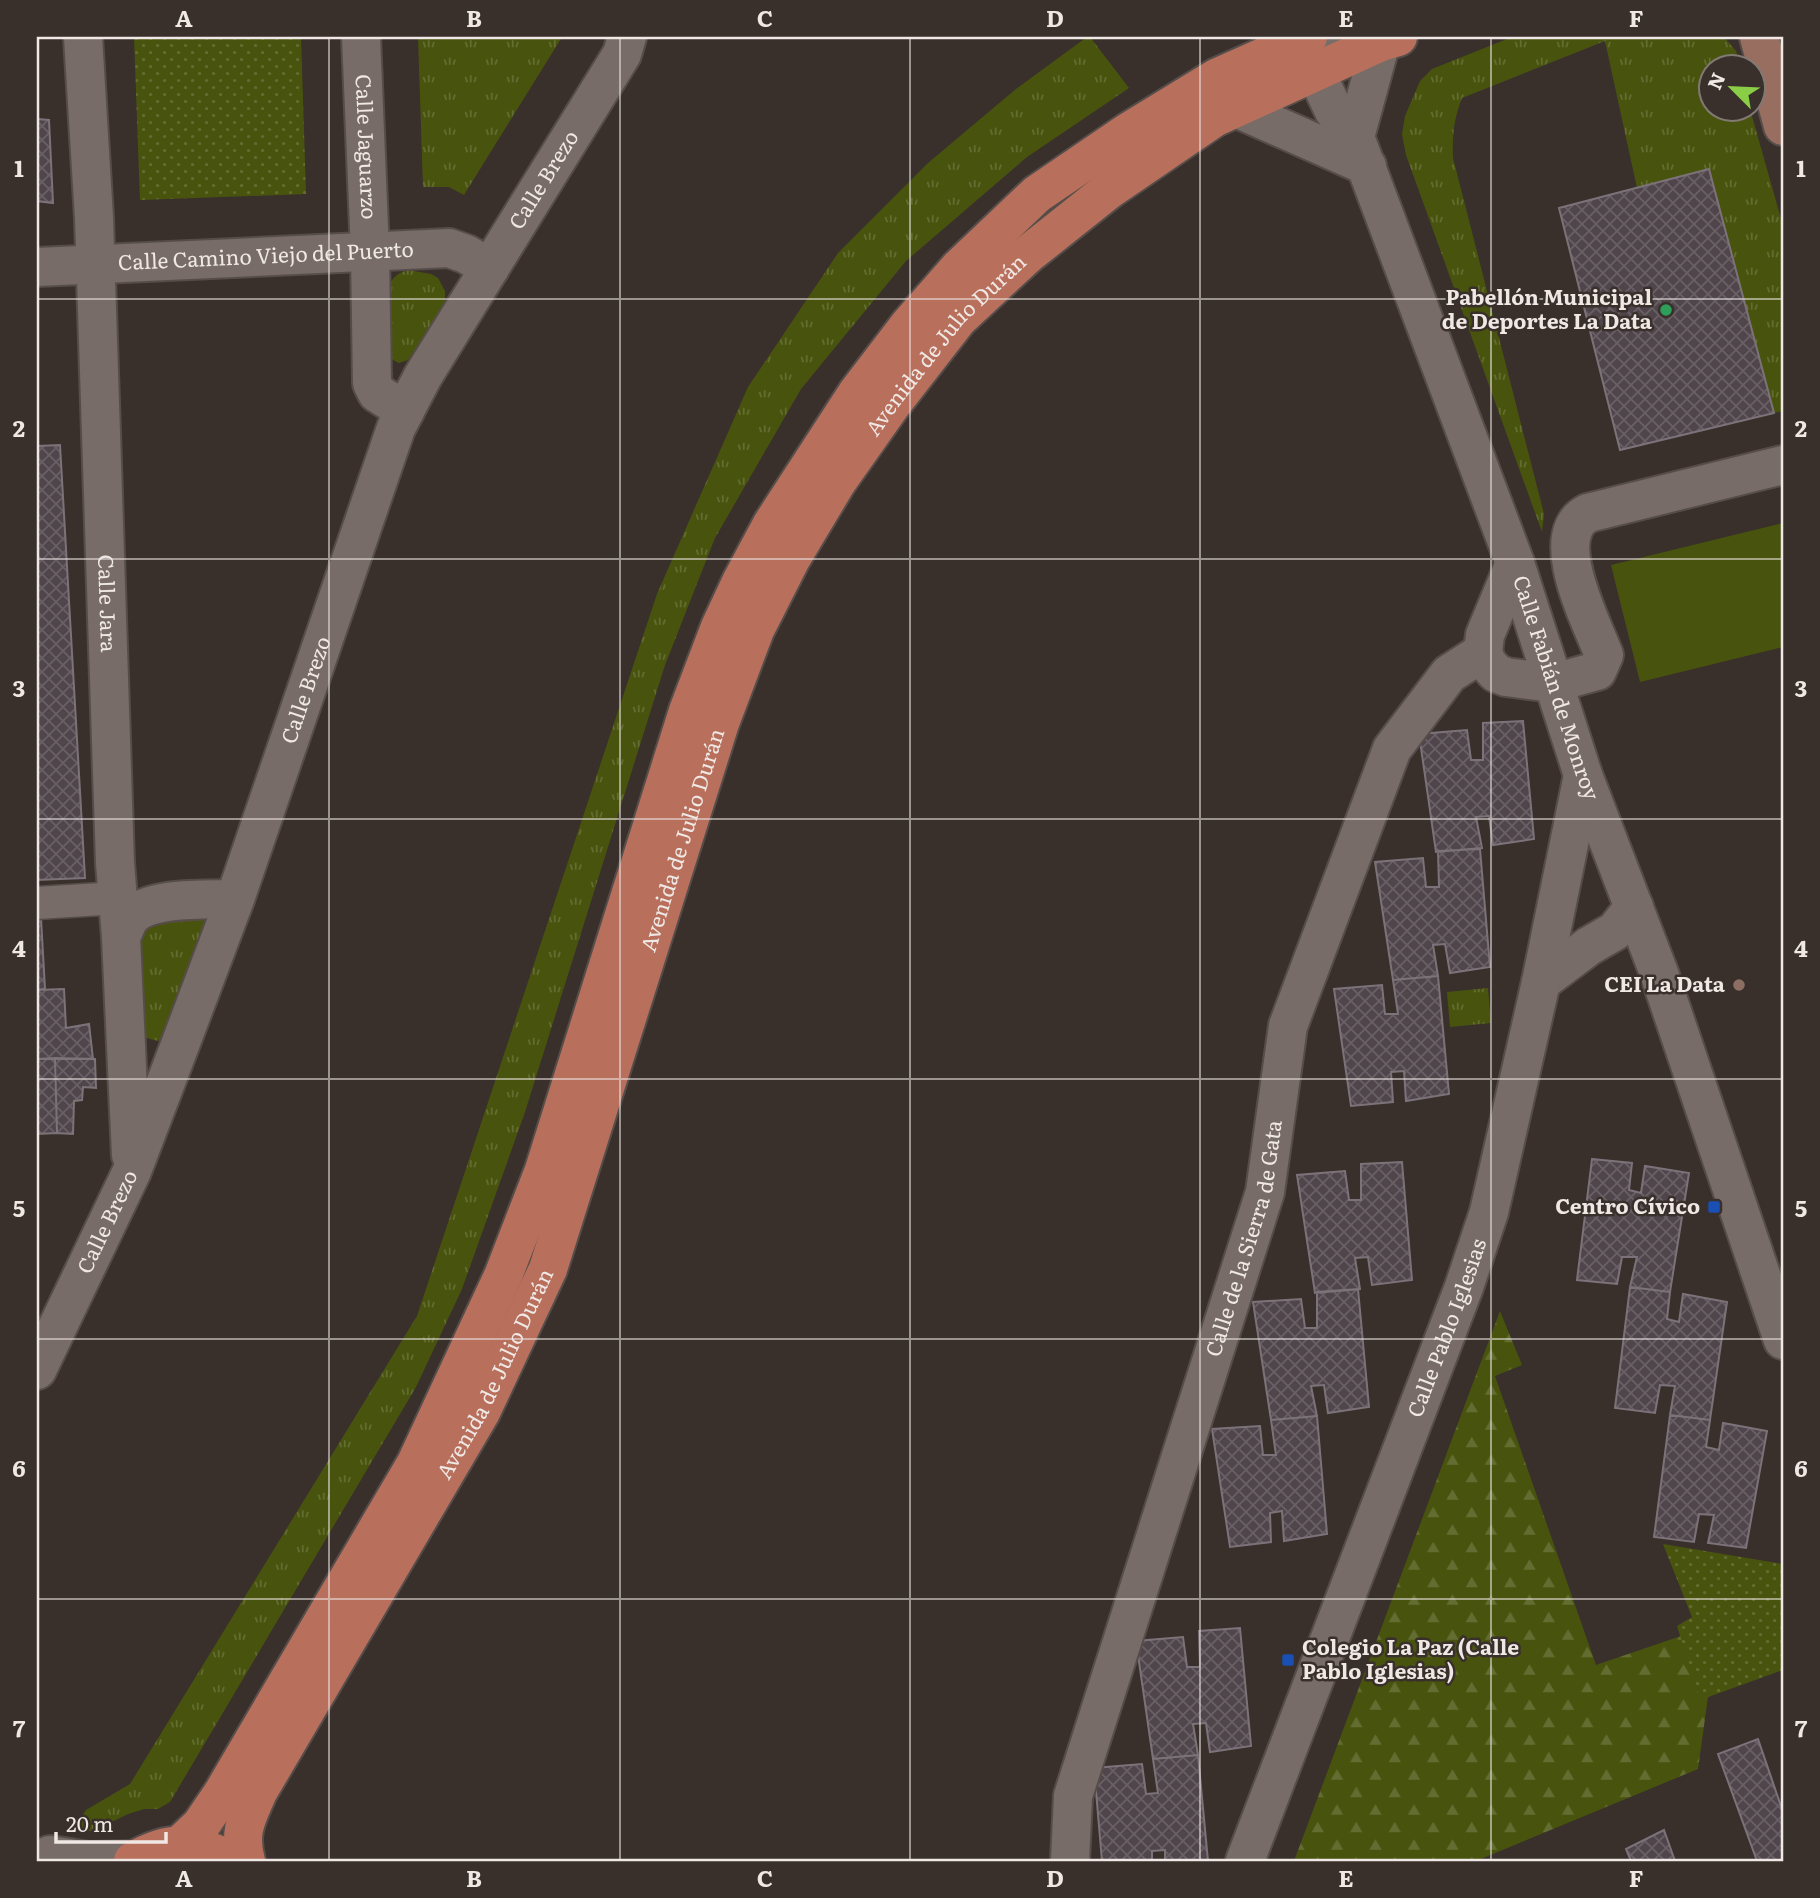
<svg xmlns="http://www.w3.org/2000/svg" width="1820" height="1898" viewBox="0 0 1820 1898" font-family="Literata,serif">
<defs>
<pattern id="grass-tufts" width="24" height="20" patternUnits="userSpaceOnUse" patternTransform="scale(1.75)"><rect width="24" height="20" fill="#48540e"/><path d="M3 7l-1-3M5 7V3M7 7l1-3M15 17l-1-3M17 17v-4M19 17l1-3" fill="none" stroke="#636d31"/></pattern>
<pattern id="forest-firs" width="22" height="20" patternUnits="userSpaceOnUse" patternTransform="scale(1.75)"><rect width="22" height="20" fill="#48540e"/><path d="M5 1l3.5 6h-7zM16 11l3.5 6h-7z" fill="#636d31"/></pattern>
<pattern id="park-dots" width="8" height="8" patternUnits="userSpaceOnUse" patternTransform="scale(1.75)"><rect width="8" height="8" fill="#48540e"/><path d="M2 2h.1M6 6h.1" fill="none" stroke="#636d31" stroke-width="1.8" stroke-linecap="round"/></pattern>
<pattern id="building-cross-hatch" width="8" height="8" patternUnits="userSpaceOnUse" patternTransform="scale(1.75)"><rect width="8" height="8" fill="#4f454b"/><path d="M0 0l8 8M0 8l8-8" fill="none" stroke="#696065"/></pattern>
</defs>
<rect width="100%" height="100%" fill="#392f2b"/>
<path fill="url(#grass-tufts)" d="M418,37H562L464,195L449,187H423Z
M1087,37H1090L1129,88L1027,157L906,261L801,389L715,538L665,665L525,1112L462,1289L416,1387L170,1802L158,1809H144L128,1814L93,1831L73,1830L86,1810L130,1784L417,1316L657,594L748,387L838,253L928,163L1016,89Z
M1512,37H1724L1736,51L1740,66H1712V108L1750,109L1783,226V411L1774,413L1709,169L1637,188L1605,41L1462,98C1454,118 1452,136 1453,158L1544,514L1542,532L1406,155L1402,134L1405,116L1420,81L1432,69Z
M408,270L431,274L438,278L445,291V305L408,360L399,363L393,360L389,355C387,327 374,278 408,270Z
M206,917L208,928L166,1037L158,1041L143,1037L140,1031V926L147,918Z
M1488,988L1491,1023L1450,1027L1447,992Z"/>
<path fill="url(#forest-firs)" d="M1500,1311L1522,1365L1495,1376L1596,1665L1681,1636L1708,1697L1698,1769L1476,1861H1294Z"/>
<path fill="url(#park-dots)" d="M134,37H301L306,194L140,200Z
M1663,1544L1783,1564V1670L1700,1700L1677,1626L1692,1617Z"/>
<path fill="#48540e" d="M1783,523V647L1640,682L1611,565Z"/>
<path fill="url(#building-cross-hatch)" stroke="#7c7279" stroke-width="2" d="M37,119L49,120L53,203L37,201Z
M1709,169L1774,413L1620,450L1559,208Z
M60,445L85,878L37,880V446Z
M1523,721L1534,839L1493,845L1489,816L1476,817L1482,848L1436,852L1419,734L1467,730L1471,760H1483V723Z
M1480,849L1490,967L1450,973L1445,944L1433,945L1438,976L1393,980L1375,862L1423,858L1426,887H1439L1438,851Z
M37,918H41L45,989L37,990Z
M1438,976L1449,1094L1406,1101L1404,1071L1391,1072L1393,1102L1351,1106L1334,989L1382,985L1385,1014H1398L1393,980Z
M64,989L66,1028L89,1024L93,1059H37V990Z
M55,1058L57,1133L37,1134V1059Z
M55,1058L95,1059L96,1088L83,1087L82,1100L74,1101L73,1134L57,1133Z
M1592,1159L1632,1163L1629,1190L1641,1193L1645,1166L1689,1173L1670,1292L1630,1287L1637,1257H1622L1617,1284L1577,1280Z
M1402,1162L1412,1280L1372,1285L1368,1257L1355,1258L1360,1289L1315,1293L1297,1175L1345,1171L1349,1200H1361V1164Z
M1630,1287L1670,1292L1667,1319L1679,1322L1683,1294L1727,1302L1710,1420L1670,1415L1675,1386L1660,1385L1655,1413L1615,1408Z
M1358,1289L1369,1407L1328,1413L1324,1385L1311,1386L1317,1416L1271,1420L1253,1302L1301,1299L1305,1328H1317V1292Z
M1670,1415L1710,1420L1706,1447L1719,1450L1723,1423L1767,1431L1746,1548L1708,1543L1714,1515L1699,1514L1694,1542L1654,1537Z
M1317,1416L1327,1534L1284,1541L1282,1511L1270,1513L1271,1542L1230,1547L1212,1429L1260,1426L1263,1455H1276L1271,1420Z
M1240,1628L1251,1746L1210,1752L1206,1723L1193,1724L1198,1755L1153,1759L1136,1641L1183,1637L1187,1667H1200L1199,1631Z
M1758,1739L1783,1812V1861H1757L1718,1754Z
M1198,1755L1208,1861H1165V1850L1152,1851V1861H1102L1094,1768L1142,1764L1146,1794L1158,1793L1153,1759Z
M1664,1830L1675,1861H1631L1626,1849Z"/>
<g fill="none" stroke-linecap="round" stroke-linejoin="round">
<g stroke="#564d4a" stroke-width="35">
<path id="pedestrian" d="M37,903L118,898"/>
</g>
<g stroke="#564d4a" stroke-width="42">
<g id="minor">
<path id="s1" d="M83,37L94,218L115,863L121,937L131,1155"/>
<path id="s2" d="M361,37L370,252L372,383L377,393L405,411"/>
<path id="s3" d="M1380,37L1381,42L1355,137L1515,563L1583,775L1659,973L1783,1340"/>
<path d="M1324,40L1315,71L1334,111L1355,137"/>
<path d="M1236,108L1367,166"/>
<path id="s4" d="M37,267L449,248L466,254L490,268"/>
<path d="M1515,563L1485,635L1483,652L1487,663L1496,673L1506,677L1553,683L1597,671L1604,655C1592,623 1545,535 1588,513L1783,465"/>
<path d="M121,937C124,931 127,922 131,917C150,896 208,900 235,899"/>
<path d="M1541,982L1589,946L1615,931L1634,907"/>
<path id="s5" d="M37,1370L132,1171L180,1045L235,899L396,428L423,376L622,54L627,37"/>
<path d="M58,1861L50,1855L88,1861L136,1860"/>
<path id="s6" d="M1070,1861L1073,1796L1265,1192L1288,1026L1392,749L1449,674L1483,652"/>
<path id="s7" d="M1245,1861L1464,1287L1489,1212L1541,982L1583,775"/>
</g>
</g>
<g stroke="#564d4a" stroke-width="42">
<path id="secondary" d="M1759,37L1783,126"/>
</g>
<g stroke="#564d4a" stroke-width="42">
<g id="primary">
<path d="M181,1844L201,1825L222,1794L416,1463L503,1276L544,1170L688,711L720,627L741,582L772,524L857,393L909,325L959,268L1037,194L1128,132L1218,77L1308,37"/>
<path d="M133,1861C171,1839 193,1841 232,1861"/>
<path id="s8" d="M246,1861C238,1832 247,1818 258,1792L481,1412L548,1269L720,723L755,630L791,559L837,482L892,404L958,319L1027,255L1110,189L1214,118L1381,42L1398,37"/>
</g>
</g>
<use href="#pedestrian" stroke="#776c67" stroke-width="32"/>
<use href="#minor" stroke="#776c67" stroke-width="38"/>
<use href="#secondary" stroke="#986e61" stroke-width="38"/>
<use href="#primary" stroke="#b8705c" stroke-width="38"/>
</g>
<path fill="none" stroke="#efe8e5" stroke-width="2" stroke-opacity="0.55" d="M329,37V1861M620,37V1861M910,37V1861M1200,37V1861M1491,37V1861M37,299H1783M37,559H1783M37,819H1783M37,1079H1783M37,1339H1783M37,1599H1783"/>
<circle fill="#2e9e5b" stroke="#392f2b" stroke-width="2.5" cx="1666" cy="310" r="7"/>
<circle fill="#8d6e63" stroke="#392f2b" stroke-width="2.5" cx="1739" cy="985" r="7"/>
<g fill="#1a4fb4" stroke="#392f2b" stroke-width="2.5">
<rect x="1707" y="1200" width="14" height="14" rx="3.5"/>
<rect x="1281" y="1653" width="14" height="14" rx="3.5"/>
</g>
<g text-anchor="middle" stroke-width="5" stroke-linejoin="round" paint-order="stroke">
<g font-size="21" fill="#efe8e5" stroke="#392f2b">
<text dy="7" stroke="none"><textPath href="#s2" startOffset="110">Calle Jaguarzo</textPath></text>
<text dy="7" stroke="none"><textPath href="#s5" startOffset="1298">Calle Brezo</textPath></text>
<text dy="7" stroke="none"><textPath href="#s4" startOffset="229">Calle Camino Viejo del Puerto</textPath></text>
<text dy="7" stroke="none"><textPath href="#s8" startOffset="1687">Avenida de Julio Durán</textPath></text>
<text dy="7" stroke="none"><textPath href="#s1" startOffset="567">Calle Jara</textPath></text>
<text dy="7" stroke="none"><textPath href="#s3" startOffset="690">Calle Fabián de Monroy</textPath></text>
<text dy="7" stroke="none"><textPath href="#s5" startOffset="732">Calle Brezo</textPath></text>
<text dy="7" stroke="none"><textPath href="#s8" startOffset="1120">Avenida de Julio Durán</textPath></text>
<text dy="7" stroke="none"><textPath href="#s5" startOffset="164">Calle Brezo</textPath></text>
<text dy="7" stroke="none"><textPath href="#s6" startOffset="649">Calle de la Sierra de Gata</textPath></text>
<text dy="7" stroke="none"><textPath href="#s7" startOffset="570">Calle Pablo Iglesias</textPath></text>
<text dy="7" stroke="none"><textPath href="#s8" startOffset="553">Avenida de Julio Durán</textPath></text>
</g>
<g font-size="21" font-weight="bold" fill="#efe8e5" stroke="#392f2b" text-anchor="end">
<text x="1652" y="305">Pabellón Municipal<tspan x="1652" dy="24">de Deportes La Data</tspan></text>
<text x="1725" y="992">CEI La Data</text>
<text x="1700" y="1214">Centro Cívico</text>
<text x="1302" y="1655" text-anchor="start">Colegio La Paz (Calle<tspan x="1302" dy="24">Pablo Iglesias)</tspan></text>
</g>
</g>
<rect width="1820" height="1898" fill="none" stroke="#392f2b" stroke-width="77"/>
<g transform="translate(1732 88) rotate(294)"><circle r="33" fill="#392f2b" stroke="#827975" stroke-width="2"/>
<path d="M0-5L12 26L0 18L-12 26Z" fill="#8ace47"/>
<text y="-10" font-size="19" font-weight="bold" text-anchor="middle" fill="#efe8e5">N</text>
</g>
<path d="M56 1832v10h110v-10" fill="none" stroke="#efe8e5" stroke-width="3.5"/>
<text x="66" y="1832" font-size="21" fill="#efe8e5" stroke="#392f2b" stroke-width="5" paint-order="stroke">20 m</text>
<rect x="38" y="38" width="1744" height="1822" fill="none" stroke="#efe8e5" stroke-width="2.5"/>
<g font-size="23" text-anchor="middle" font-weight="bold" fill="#efe8e5">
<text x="184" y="27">A</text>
<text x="474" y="27">B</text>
<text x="765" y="27">C</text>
<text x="1055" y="27">D</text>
<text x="1346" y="27">E</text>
<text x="1636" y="27">F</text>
<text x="19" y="177">1</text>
<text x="1801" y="177">1</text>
<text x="19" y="437">2</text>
<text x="1801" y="437">2</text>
<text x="19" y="697">3</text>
<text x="1801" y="697">3</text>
<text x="19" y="957">4</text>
<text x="1801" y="957">4</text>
<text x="19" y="1217">5</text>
<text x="1801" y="1217">5</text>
<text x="19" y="1477">6</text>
<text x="1801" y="1477">6</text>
<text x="19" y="1737">7</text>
<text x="1801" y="1737">7</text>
<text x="184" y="1887">A</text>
<text x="474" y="1887">B</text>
<text x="765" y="1887">C</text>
<text x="1055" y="1887">D</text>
<text x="1346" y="1887">E</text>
<text x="1636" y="1887">F</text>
</g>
</svg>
